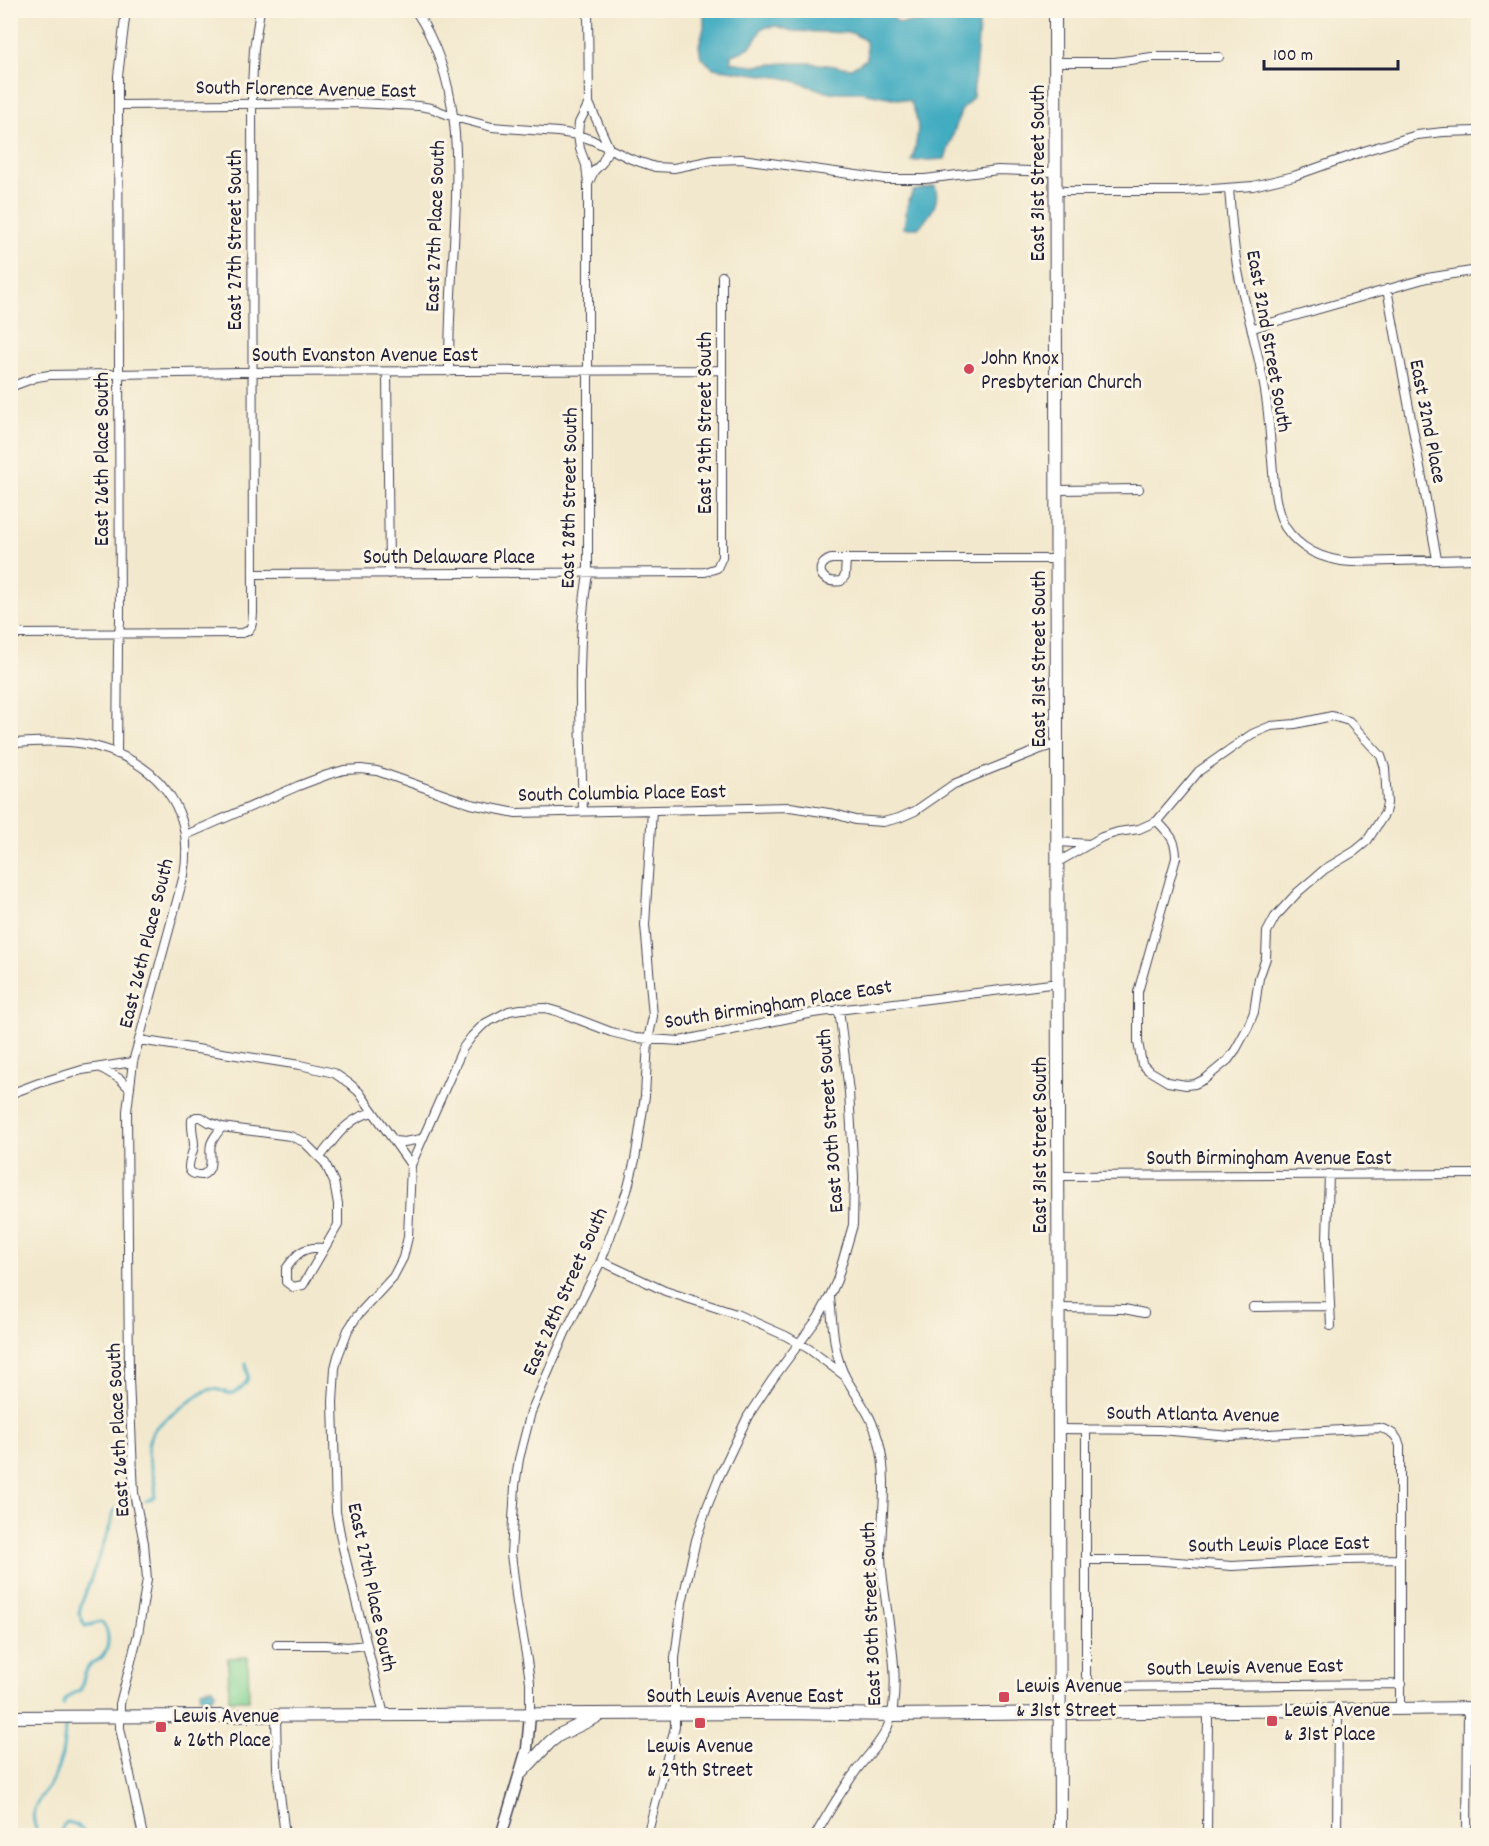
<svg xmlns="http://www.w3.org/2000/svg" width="1489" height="1846" viewBox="0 0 1489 1846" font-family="Dekko,sans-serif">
<rect width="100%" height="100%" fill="#fcf5e5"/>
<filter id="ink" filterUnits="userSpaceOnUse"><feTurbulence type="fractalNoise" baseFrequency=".0167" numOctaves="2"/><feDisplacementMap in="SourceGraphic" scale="12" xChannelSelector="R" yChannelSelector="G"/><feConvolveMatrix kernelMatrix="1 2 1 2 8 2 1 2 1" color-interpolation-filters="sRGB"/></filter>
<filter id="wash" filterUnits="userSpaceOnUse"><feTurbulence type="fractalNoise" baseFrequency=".008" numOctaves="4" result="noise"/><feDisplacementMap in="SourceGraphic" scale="24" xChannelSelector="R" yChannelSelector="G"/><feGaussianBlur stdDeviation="1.35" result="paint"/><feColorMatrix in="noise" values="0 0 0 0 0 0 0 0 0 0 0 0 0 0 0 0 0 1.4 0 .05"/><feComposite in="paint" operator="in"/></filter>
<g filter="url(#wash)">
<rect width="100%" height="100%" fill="#f2e8cd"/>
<path fill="#82d394" stroke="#527a68" stroke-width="1.5" d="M248,1657L249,1700H229L228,1658Z"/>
<path fill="#42acc1" stroke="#32677e" stroke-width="1.5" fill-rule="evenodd" d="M704,11H885L899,23L963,19L973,11H978L979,26L973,97L961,111L945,159L912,161C918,136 922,124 910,101L861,92H827L785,78L713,68L701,57L699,45L704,28ZM776,26L792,31L853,33L866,41L867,59L851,68L810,63H785L754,66L731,62V55C750,50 753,46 762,28Z
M935,186C941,203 929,217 918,228H904L907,206L913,191Z
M212,1687L216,1691L211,1698L206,1700L200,1696L201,1690Z"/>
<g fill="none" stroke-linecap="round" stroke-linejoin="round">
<path stroke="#42acc1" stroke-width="3" d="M146,1501L155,1497C159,1473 138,1454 154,1430C156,1426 201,1392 206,1391C215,1387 219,1390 228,1393C235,1395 246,1385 248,1377C248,1373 246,1367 246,1363
M63,1705L65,1699L81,1689C83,1682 84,1672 89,1666C92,1662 97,1661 101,1658C110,1649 111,1631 101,1622L85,1626L79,1613L81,1605L111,1524L113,1512L121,1505L133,1501
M39,1836C25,1808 40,1801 52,1781C61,1764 65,1746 65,1727
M59,1836L63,1826L67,1822C76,1823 82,1828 86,1836"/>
</g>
</g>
<g filter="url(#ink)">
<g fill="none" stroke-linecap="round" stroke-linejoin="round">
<g stroke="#414051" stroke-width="10">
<path id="minor" d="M415,10C463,81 458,163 454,244C451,287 449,329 449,372
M1056,62H1115L1152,57H1219
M118,105L356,103L419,106L431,108L454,117L492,127L558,132L578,135L592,140L631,159L655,167L674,168L713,160L742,159L885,179H925L998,170L1057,172
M588,184L594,171L602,163L609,148L589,103L588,10
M1229,189C1231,214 1233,240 1237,266C1245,308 1258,349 1265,391C1269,414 1270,437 1272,460C1274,482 1274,507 1285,527C1300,550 1324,560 1351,562L1478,559
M1056,191H1185L1253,186L1294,176L1367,150L1417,135L1443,132L1478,131
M1387,289L1437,559
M1253,328L1427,278L1478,270
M387,372L389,574
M10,387L37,377L49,375L242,372L722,370
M1057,490L1139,489
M846,559L845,576L841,581C820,585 813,565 831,559H1057
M253,574L705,572L717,568L722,557V276
M10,634L242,633C253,631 252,623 253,613L252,87L254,49L260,10
M1332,716L1349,721L1381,756L1385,768L1387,803L1385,813L1367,841L1355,851L1325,869L1298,892L1275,917L1267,932L1266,958L1259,978L1254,1012L1248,1027L1236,1049L1228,1060L1205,1079L1195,1084L1186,1085L1168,1082L1148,1070L1142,1064L1138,1042V992L1176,858C1176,839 1170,835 1157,821L1199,771L1252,734L1271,726L1295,724Z
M10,743C37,742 67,739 94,746C157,762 196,808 184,875L133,1062L127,1111L129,1378L133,1473L134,1493L144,1543L147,1579L138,1634L120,1704V1728L143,1836
M117,754L118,645L120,622L118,105V76L126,10
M583,811C581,731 575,652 588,573V184L586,165L580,149L578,135L579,123L589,103
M186,835L298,786L327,775L344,770L361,769L377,771L471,804L516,813L790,807L835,814L855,820L883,822L899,818L915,811L954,784L1038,750L1058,743
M1058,842L1090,844
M1058,862L1102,837L1118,832L1139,829L1157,821
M139,1040L300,1065L334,1073L350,1084L359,1092L411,1165
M101,1068L120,1079L129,1088
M10,1094L39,1083L82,1070L133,1062
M222,1127C218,1132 213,1138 211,1144C208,1155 216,1169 202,1175C179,1175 193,1157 194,1145C194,1137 191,1129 192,1120L196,1117H201L209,1122L222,1127L290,1136L304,1142L325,1163L334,1182L338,1204V1225L303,1285L293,1287L286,1282V1269C297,1253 303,1246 324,1248
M395,1141L404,1142L421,1139
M320,1157C337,1136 346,1119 373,1112
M1329,1174L1327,1239L1331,1326
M1059,1176L1478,1174
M601,1261L665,1291L736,1314L786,1336L809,1349L845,1376
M1253,1307L1329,1306
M1059,1308L1124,1309L1144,1313
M1060,1429L1160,1430L1231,1436L1380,1428C1391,1431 1397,1435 1400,1446V1709
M1086,1429V1676L1091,1685L1098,1687L1401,1684
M1087,1560H1150L1232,1566L1346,1560L1400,1559
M277,1645H326L347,1647L367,1645
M384,1715L342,1544L336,1512L333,1402L335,1368L338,1356L348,1330L357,1316L393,1277L403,1258L408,1237L411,1165L454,1068L463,1048L472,1036L484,1024L509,1011L521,1009L545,1008L559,1012L611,1032L635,1038L680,1041L813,1013L1059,983
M530,1715V1682L527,1660L517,1603L511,1554L515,1486L519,1459L531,1412L565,1333L601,1261L627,1191L635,1160L645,1096L648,1040L653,1016L645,925L652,810
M276,1716L277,1768L285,1836
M647,1836L675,1727V1658L682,1603L696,1540L707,1507L719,1477L748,1416L772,1380L818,1318L829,1298L837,1280L853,1225L854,1177L849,1092L839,1009
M815,1836C828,1813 841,1791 856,1771C866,1757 882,1742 888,1726C906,1681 882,1604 881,1555C881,1517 889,1480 879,1442C872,1415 859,1401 846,1378C833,1354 833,1325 830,1298
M1207,1836L1208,1711
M1337,1836L1338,1709
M1467,1836L1468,1709"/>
</g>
<g stroke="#414051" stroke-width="13">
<path id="tertiary" d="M501,1836L527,1749L530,1715"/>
</g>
<g stroke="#414051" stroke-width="14">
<path id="secondary" d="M1055,10L1060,1836
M10,1717L788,1713L892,1715L1478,1708
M521,1773L550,1742L559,1735L598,1716"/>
</g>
<use href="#minor" stroke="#fff" stroke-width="8"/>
<use href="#tertiary" stroke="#fff" stroke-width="10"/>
<use href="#secondary" stroke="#fff" stroke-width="12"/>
</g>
</g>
<g fill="#d1495b" stroke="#fcf5e5" stroke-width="2">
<circle cx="969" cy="369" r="6"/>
<rect x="998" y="1691" width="12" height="12" rx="3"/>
<rect x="1266" y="1715" width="12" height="12" rx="3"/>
<rect x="694" y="1717" width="12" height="12" rx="3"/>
<rect x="155" y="1721" width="12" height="12" rx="3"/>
</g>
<g text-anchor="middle" stroke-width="6" stroke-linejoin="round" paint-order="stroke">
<g font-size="21" fill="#22223b" stroke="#fcf5e5">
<text transform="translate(306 88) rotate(1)" y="7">South Florence Avenue East</text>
<text transform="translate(1037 173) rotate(-90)" y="7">East 31st Street South</text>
<text transform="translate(434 226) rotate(-88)" y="7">East 27th Place South</text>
<text transform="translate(234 240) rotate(-90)" y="7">East 27th Street South</text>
<text transform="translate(1270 341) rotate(80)" y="7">East 32nd Street South</text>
<text x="365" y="361">South Evanston Avenue East</text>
<text transform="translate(1429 421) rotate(79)" y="7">East 32nd Place</text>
<text transform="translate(704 423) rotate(-90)" y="7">East 29th Street South</text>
<text transform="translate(101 459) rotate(-90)" y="7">East 26th Place South</text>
<text transform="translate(568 498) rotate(-89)" y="7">East 28th Street South</text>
<text x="449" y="563">South Delaware Place</text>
<text transform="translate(1038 659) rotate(-90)" y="7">East 31st Street South</text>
<text transform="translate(622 792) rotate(-1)" y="7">South Columbia Place East</text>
<text transform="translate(145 943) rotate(-76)" y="7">East 26th Place South</text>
<text transform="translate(778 1003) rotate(-9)" y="7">South Birmingham Place East</text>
<text transform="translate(829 1121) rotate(-94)" y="7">East 30th Street South</text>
<text transform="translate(1039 1145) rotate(-90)" y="7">East 31st Street South</text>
<text x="1269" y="1164">South Birmingham Avenue East</text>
<text transform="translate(564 1291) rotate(-66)" y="7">East 28th Street South</text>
<text transform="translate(1193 1413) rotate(1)" y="7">South Atlanta Avenue</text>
<text transform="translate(117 1430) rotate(-93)" y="7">East 26th Place South</text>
<text transform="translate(1279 1543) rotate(-1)" y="7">South Lewis Place East</text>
<text transform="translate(373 1587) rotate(78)" y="7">East 27th Place South</text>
<text transform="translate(870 1614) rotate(-92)" y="7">East 30th Street South</text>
<text transform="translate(1245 1666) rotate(-1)" y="7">South Lewis Avenue East</text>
<text x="745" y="1702">South Lewis Avenue East</text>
</g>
<g font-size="21" fill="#22223b" stroke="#fcf5e5" text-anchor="start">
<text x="981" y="364">John Knox<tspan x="981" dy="24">Presbyterian Church</tspan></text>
<text x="1016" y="1692">Lewis Avenue<tspan x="1016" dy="24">&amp; 31st Street</tspan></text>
<text x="1284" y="1716">Lewis Avenue<tspan x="1284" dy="24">&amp; 31st Place</tspan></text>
<text x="173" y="1722">Lewis Avenue<tspan x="173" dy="24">&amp; 26th Place</tspan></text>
<text x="700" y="1752" text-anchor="middle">Lewis Avenue<tspan x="700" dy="24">&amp; 29th Street</tspan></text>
</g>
</g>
<rect width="1489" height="1846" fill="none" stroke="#fcf5e5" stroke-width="36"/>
<path d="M1264 60v9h134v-9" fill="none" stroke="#22223b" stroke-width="3"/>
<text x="1273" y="60" font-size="18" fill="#22223b" stroke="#fcf5e5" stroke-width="4.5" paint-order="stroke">100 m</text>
</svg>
